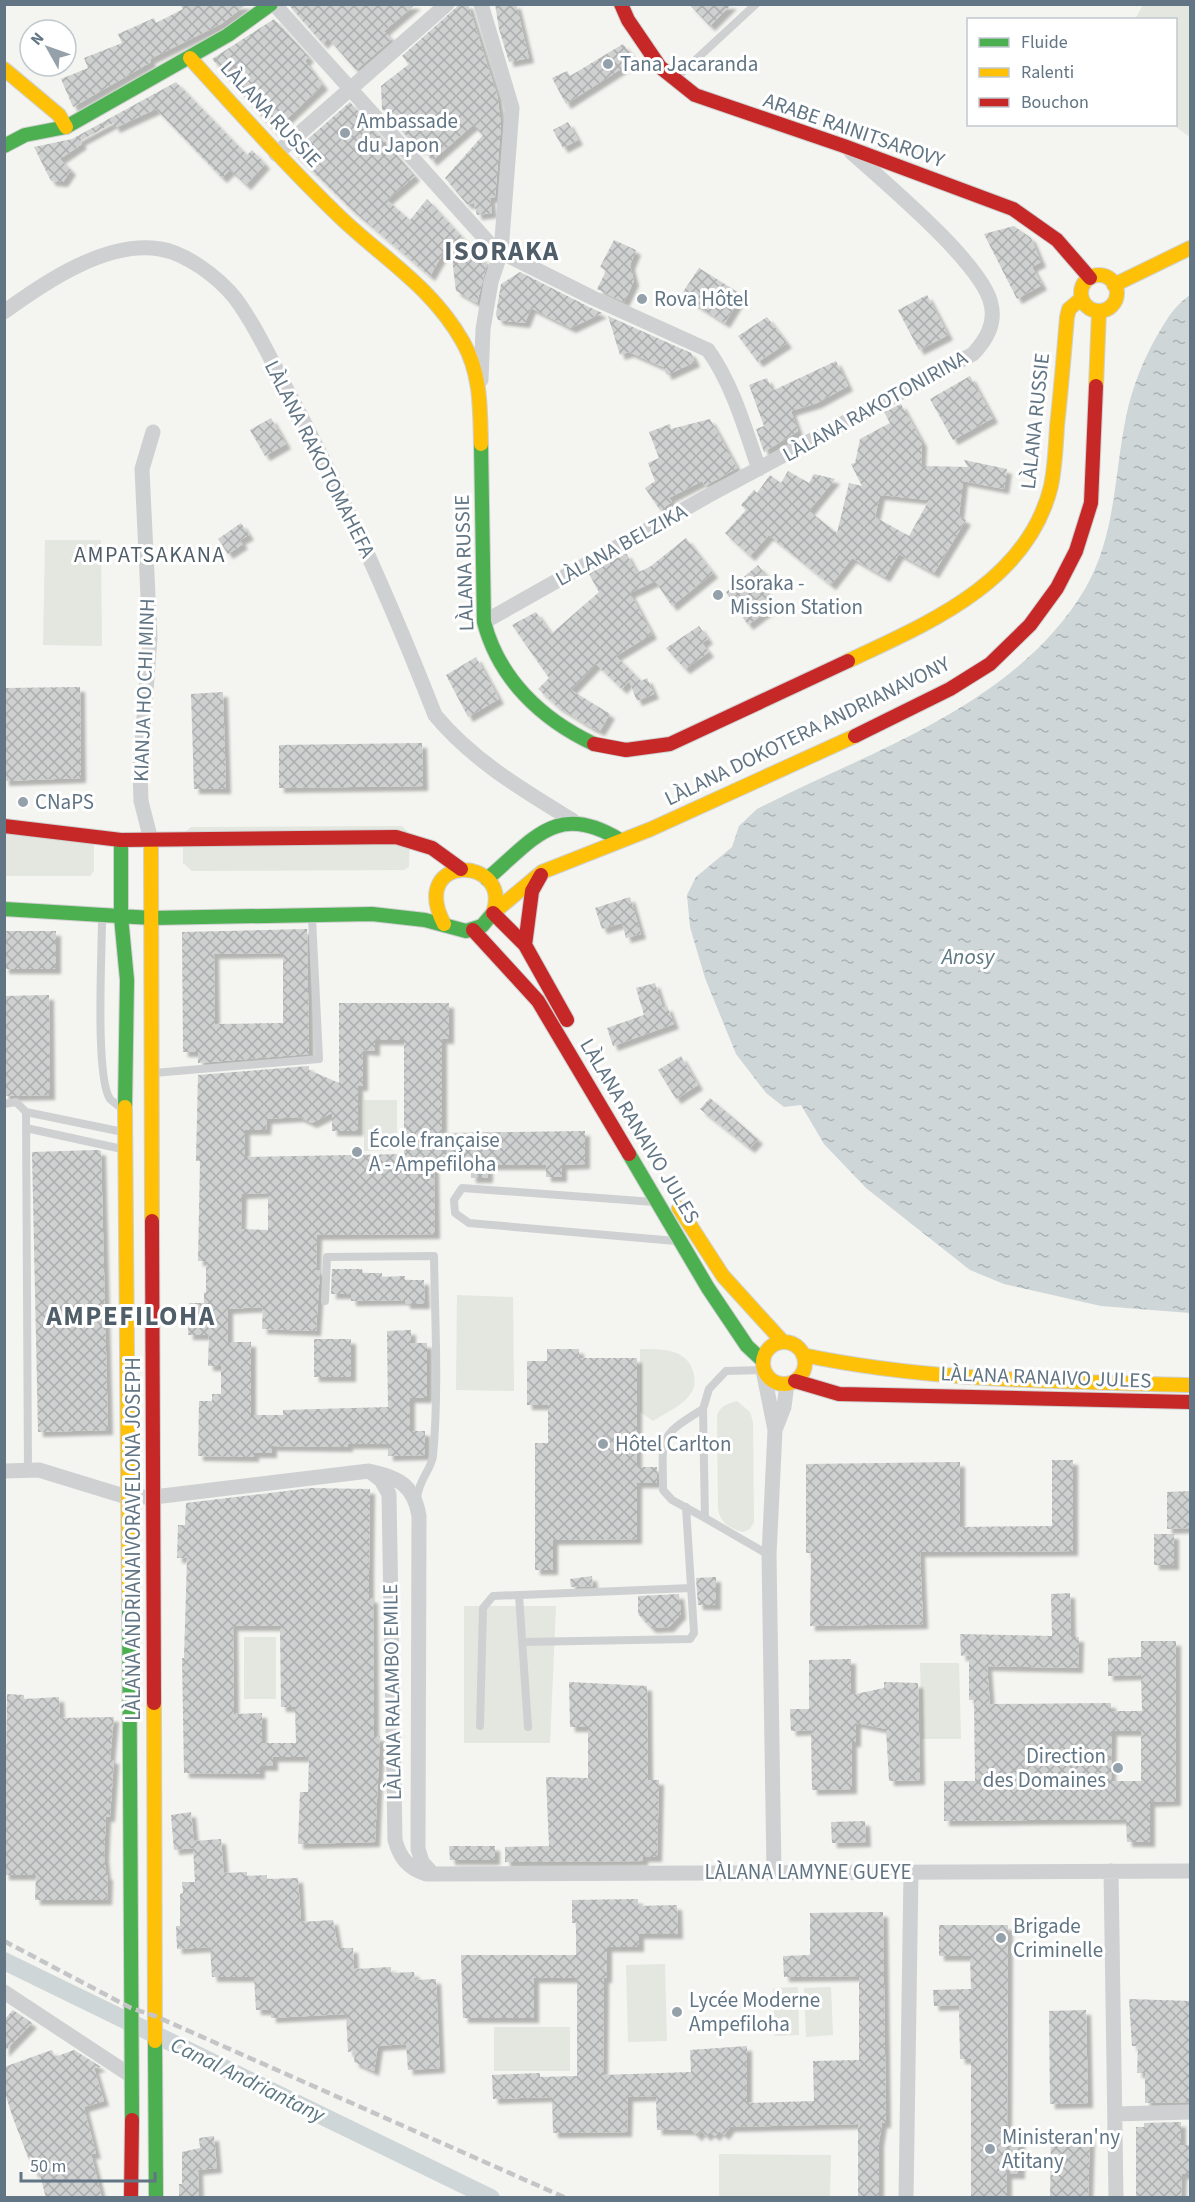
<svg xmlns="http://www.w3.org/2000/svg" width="1195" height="2202" viewBox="0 0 1195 2202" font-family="'Source Sans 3',sans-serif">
<defs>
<pattern id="water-ripples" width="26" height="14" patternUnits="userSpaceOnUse" patternTransform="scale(1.5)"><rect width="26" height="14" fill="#ced6d8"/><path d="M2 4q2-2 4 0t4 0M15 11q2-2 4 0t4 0" fill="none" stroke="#abb2b5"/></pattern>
<pattern id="building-cross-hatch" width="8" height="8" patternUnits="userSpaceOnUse" patternTransform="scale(1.5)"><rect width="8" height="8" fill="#cfd0d0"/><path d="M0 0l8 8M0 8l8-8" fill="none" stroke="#abadae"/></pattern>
<filter id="shadow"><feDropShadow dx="5" dy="5" stdDeviation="1.5" flood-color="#0004"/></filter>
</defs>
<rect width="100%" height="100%" fill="#f4f4f1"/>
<path fill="#e3e7df" d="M1143,5H1190V137L1173,125L1176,124V20L1135,19Z
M45,540H101L102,646L43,645Z
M402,826L410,834L409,867L404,870L200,871H192L183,863V834L191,827Z
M4,829L94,834V871L90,876H5Z
M364,1100H397V1150L364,1151Z
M457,1295L513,1297L514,1391L456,1390Z
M640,1349C661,1349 689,1348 694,1375C695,1382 695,1388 691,1393C684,1405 664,1414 653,1421L640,1412Z
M737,1401L750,1412L753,1422L754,1522L750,1529L743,1532C729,1528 721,1524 718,1509L717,1415C721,1405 728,1404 737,1401Z
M464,1606H556L550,1743H464Z
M244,1637H276V1699H244Z
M920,1663H959L961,1739H922Z
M665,1964L667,2041L628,2042L626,1965Z
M798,1987L799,2035L775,2036L773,1988Z
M831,1987L833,2035L806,2037L804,1988Z
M494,2027H570V2071H494Z
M719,2154L831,2155L830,2197H719Z"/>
<path fill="url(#water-ripples)" d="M1190,295V1313L1101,1306L1004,1284L970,1270L866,1188L824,1144L801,1105L784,1107L766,1093L736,1054L705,978L690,927L687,895L696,877L732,847L739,826L757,809C872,750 1015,706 1085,589C1116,535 1114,476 1126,417C1132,387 1145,355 1161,329C1170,314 1176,305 1190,295Z"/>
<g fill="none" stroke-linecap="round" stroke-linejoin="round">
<path stroke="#ced6d8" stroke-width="18" d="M4,1961L491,2198"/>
</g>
<path fill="url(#building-cross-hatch)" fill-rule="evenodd" filter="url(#shadow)" d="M180,4H247L221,24L150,59L151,62L73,107L61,79L88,68L84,58L122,43L118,34L154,18L156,23L183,9Z
M288,4H416L384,31L392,39L356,70L328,38L323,44Z
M460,4H468L497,95L501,124L495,197L490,198L492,213L477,215L474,203L467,204L445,178L483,135L473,125L432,161L421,145L420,151L382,109L381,86L409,64L402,56Z
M495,4H516L529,58L509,62L499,29Z
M689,4H732L710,26Z
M274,19L309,57L305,61L323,85L274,131L212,59Z
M623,44L635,60L566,104L552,78L567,71L570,76Z
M176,82L247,155L252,150L265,164L246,185L230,170L222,178L156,109L115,128L113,123L80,141L82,144L60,159L71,170L63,182L51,181L34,147L72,139Z
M350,102L415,176L387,200L410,220L427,199L487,264L477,303L456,291L450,241L430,276L351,209L293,152Z
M568,122L578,140L563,148L553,130Z
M1014,226L1031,238L1041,262L1032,267L1042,285L1017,299L984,234Z
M614,240L636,250L630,265L634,281L624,302L597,289L606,271L600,267Z
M699,268L742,295L725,323L681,295Z
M520,272L589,307L602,313L571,328L531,308L525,323L498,320L496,314L501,284Z
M927,295L948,335L919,350L898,310Z
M608,316L691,353L695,362L667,375L663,367L629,352L620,355Z
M767,317L787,343L758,362L738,336Z
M836,361L848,386L817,403L791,411L798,431L764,452L756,429L764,426L749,385L767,378L772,391Z
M970,376L993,418L953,440L930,399Z
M901,404L922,442L921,466L968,467L964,460L1007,469L1004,489L963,481L959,516L966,520L934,573L899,554L885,577L852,558L831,585L769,535L750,556L725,533L746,510L741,505L754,490L757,493L770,475L781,483L788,471L809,483L814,474L835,479L809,511L837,533L849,483L862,486L851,464L855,463L860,439L890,423L884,412ZM880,495L929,500L909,536L875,517Z
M271,418L286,444L265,456L250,430Z
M710,419L737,468L705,486L702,481L669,498L672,502L660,510L645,488L655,481L648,463L659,458L649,432L670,424L671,429Z
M241,523L249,535L240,540L243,544L228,554L218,539Z
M686,538L713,573L672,606L655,581L630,593L652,634L616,656L641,681L647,678L654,694L637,701L629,681L622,689L596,664L571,690L610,714L600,731L591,727L557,706L538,689L549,678L512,625L536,612L551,634L599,592L589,574L626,553L637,573L651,566Z
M758,565L769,579L761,585L775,605L748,625L726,592Z
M699,626L708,639L702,643L709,652L685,669L666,648Z
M476,657L499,699L468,717L446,675Z
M80,687L81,778L4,781V688Z
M223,692L226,789H194L191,694Z
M422,743L423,786L279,788V745Z
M630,897L641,934L626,938L622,923L602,929L595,908Z
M307,929L309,1054L198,1063V1052H183L182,932ZM283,953V1023L215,1024L214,954Z
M4,931H56V969H4Z
M655,983L663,1008L667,1006L674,1024L613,1046L607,1028L644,1015L636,988Z
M49,995L50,1095L4,1096V996Z
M339,1003H449V1039H442V1133L585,1131V1164L562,1165V1177H546V1165H488V1178H471V1165L434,1166L435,1234L317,1235L316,1270H320L316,1331L262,1329L263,1307L228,1309V1342H251V1415H283V1410L388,1407L387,1331L411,1330V1343H427V1398H410V1431H425V1455L388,1456V1444H348V1447L272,1446V1453H254V1457L198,1456L199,1401H212V1394H221V1366H208L209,1335H188L189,1303H204V1292L206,1293V1261H198L200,1161H196L198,1075L309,1066V1070L339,1083ZM375,1040H404V1154L245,1157V1130H266L267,1119L299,1117L312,1123L332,1113V1131H358V1086H363V1050L375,1051ZM268,1193V1230L241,1229L242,1194Z
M681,1056L698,1085L676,1099L658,1070Z
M710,1098L758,1139L750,1148L700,1109Z
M97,1150L101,1151L108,1430L38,1432L32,1152Z
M332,1269H362L363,1273H382V1277L405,1276V1280H424L425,1304H405V1300L351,1301V1294H331Z
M314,1339H351V1377H314Z
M547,1349H579V1358H637V1467H657V1483H637V1539L553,1540V1570H535V1443H548V1405H527V1361H547Z
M1052,1460H1073V1551L920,1552L923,1624L810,1626L811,1553H806V1464L960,1462V1527L1052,1526Z
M311,1488L370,1489L369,1570V1598H373L374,1736H380L375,1842L298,1844L300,1792H308L309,1757H273V1766H260V1774L184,1773L182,1658H184L187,1558H177L178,1525H185L186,1503ZM233,1626H280L281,1707H295L296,1743H262V1713L234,1714Z
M1191,1491V1528L1167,1529V1492Z
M1154,1534H1174V1565H1154Z
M592,1576L593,1586L571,1587L570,1579Z
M716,1577V1605H698L696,1578Z
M1070,1593L1071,1637H1079L1078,1668L987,1666L990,1704L1111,1703V1711H1142L1141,1675L1108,1676V1658L1141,1657V1641H1176V1801L1150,1802V1842H1127L1126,1819L944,1821V1781H975L974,1700H969V1655L961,1656L960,1634L1052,1636L1051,1594ZM1112,1731H1141V1781H1111Z
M679,1594L681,1614L669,1627L651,1628L638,1614V1596Z
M851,1659V1695L884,1688V1682L918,1683L920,1780L889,1781L886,1729L856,1723V1742H852V1789L812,1790L811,1730L791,1731L790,1709H809V1660Z
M569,1682L647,1686L648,1780H659L657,1857H643V1861L505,1862V1847L549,1846L546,1777L588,1778V1727H570Z
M7,1694L24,1695V1699L59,1697L60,1718L114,1717L110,1759H114L110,1817H106L104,1856L106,1875H108L107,1900H35L36,1875H4Z
M191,1812L194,1841L221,1839L224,1873L247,1872V1876L267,1875V1879L298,1878L301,1922L333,1920L338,1948H353L354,1969L391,1967V1973L414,1972L415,1980L436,1979L440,2068L408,2070L406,2044L378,2046L374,2071L354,2062L355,2051L348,2052L346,2014L271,2018V2010H256L254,1977H212L210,1947L177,1949L176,1926H180V1894L183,1893L182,1882H195L193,1848L174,1850L171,1815Z
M865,1821L866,1842L832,1843L831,1822Z
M449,1846H495V1860H450Z
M638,1899V1906L677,1905L678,1934H639V1947H607V1978H604L603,2075L691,2072L690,2050L747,2046V2103L814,2101L813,2061L859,2060V1976L784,1977L783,1956L810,1955V1913L883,1912L886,2123H882L879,2142V2198H858V2124L730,2127L724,2135L719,2131L715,2136L710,2132L706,2136L701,2131L697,2136L691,2130H657L656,2096L628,2097L627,2132L553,2133L552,2097L493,2099L492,2075L540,2073V2077L577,2076V1978H534V2018H463L461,1955H576V1923H572V1900Z
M939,1925H1008L1007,2133H1020V2174H1007V2198H971V2059H960L959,2005L934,2006L933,1990L971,1989L970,1956H939Z
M1129,1999L1191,2001V2102L1145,2103V2073H1137L1138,2046H1132Z
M13,2010L32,2023L4,2052V2020Z
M1086,2010L1088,2103L1050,2104L1049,2011Z
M52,2050L55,2057L74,2050L101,2067L94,2068L104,2101L84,2107L96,2154H91L102,2198H46L39,2171L34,2173L13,2118L4,2090V2067Z
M1181,2122V2145H1191V2174H1182L1181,2198H1136V2127H1144V2123Z
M214,2136L217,2168L198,2170L199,2198H179V2184H182V2152L200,2148L199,2138Z
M1051,2136L1090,2137L1088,2198H1050Z"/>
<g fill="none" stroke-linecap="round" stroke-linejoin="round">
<g stroke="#cfd1d1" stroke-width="16">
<path id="fast" d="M4,146L25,135L66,127L228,35L271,4
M481,444L484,622C499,679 541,719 594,744
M121,840V917L127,980L125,1107
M487,879C534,839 557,801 620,840
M4,909L152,918L372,914L425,920L466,931L482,926L493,913
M629,1154L708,1288L747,1346L762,1360
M129,1599L132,2120
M155,2041L156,2198"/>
</g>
<g stroke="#cfd1d1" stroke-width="16">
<path id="slow" d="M190,58C239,112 287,166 340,217C384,259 432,287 463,342C481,374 480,408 481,444
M4,69L59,115L66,127
M1081 293a18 18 0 1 1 36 0a18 18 0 1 1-36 0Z
M1114,285L1190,248
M1096,386L1099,311
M848,661C929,623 1028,582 1051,486C1055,466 1056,446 1057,426C1061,390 1064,353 1067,317L1069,309L1082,298
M151,840L152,1221
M493,913L542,872L651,829L855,736
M444,924C407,852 514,856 493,913
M125,1107L129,1599
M679,1208L723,1276L783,1342
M763 1363a21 21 0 1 1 42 0a21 21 0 1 1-42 0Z
M803,1355C931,1382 1060,1381 1190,1385
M154,1703L155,2041"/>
</g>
<g stroke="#cfd1d1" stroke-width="16">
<path id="jam" d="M621,4L628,20L660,67L695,95L844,146L1013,209L1057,240L1090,278
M855,736L950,689L990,664L1030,625L1057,588L1076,551L1091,503L1096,386
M594,744L626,750L670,744L848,661
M4,826L121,840L396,837L432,848L461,869
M493,913L525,945L567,1020
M473,930L538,1001L629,1154
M525,945L532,891L541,875
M152,1221L154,1703
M795,1381L839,1394L1190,1402
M131,2198L132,2120"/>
</g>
<path stroke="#cfd0d1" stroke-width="8" d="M677,77L756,4
M102,919C102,953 95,1076 110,1099C113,1102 118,1105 121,1108
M154,1073L319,1059L312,918
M4,1104L16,1102L26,1112
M26,1128L122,1149
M654,1202L462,1188L454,1200L455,1213L469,1223L676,1241
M325,1301L327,1257L434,1256C435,1323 439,1390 433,1456C431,1470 419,1479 417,1498
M763,1370L726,1371L709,1389L703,1409L705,1518L769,1555
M703,1409C656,1438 663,1437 663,1490L672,1500L705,1518
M28,1471L26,1112L123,1132
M519,1595L528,1727
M522,1642L690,1639L694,1633L686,1507
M480,1726L483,1608L493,1596L691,1588"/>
<path stroke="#cfd0d1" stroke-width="15" d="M274,4L489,243L501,252L593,298L708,350C733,385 745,429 759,469
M276,154L447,4
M4,312C45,282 107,240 160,249C186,253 218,277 235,298C258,329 274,367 293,401C347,503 393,608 435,715C472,760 523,790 572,820
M481,380L483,329L491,282L501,252L512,108L481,4
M484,622L713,493L973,354C986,340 996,324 991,304C983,264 884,182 851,152
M151,840L141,801L140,770L150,638L142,469L153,432
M763,1370L775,1430L769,1555L774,1872
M775,1430L784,1407L787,1384
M4,1471L39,1470L127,1497H154L369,1471C398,1477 414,1485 419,1516L418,1849L422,1862L433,1874
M369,1471L381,1480L389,1494L395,1840C400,1858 408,1868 426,1874L1190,1871
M1111,1871L1116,2198
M4,1992L130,2075
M1115,2114L1190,2112
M906,2198L911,1872"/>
<use href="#fast" stroke="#4caf50" stroke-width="14"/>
<use href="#slow" stroke="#ffc107" stroke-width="14"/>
<use href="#jam" stroke="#c62828" stroke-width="14"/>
<path stroke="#c4c5c6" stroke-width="4.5" stroke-dasharray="9 4.5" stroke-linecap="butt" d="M4,1941L131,2008L155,2016L566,2198"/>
</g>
<g fill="#94a1aa" stroke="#fff" stroke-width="2">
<circle cx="608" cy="64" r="6"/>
<circle cx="345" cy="133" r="6"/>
<circle cx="642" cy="299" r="6"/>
<circle cx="718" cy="595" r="6"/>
<circle cx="23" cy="802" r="6"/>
<circle cx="357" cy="1152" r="6"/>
<circle cx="603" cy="1444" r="6"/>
<circle cx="1118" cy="1768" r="6"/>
<circle cx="1001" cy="1938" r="6"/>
<circle cx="677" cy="2012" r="6"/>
<circle cx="990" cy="2149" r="6"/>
</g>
<g text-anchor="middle" stroke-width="6" stroke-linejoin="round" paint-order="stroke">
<g font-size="21" fill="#617584" stroke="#fff" text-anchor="start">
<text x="620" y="71">Tana Jacaranda</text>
<text x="357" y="128">Ambassade<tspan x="357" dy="24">du Japon</tspan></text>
<text x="654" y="306">Rova Hôtel</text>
<text x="730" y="590">Isoraka -<tspan x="730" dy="24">Mission Station</tspan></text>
<text x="35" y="809">CNaPS</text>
<text x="369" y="1147">École française<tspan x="369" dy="24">A - Ampefiloha</tspan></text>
<text x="615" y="1451">Hôtel Carlton</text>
<text x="1106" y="1763" text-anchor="end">Direction<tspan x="1106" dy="24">des Domaines</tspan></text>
<text x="1013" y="1933">Brigade<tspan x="1013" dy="24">Criminelle</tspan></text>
<text x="689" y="2007">Lycée Moderne<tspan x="689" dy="24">Ampefiloha</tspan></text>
<text x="1002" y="2144">Ministeran'ny<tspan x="1002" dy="24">Atitany</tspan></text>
</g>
<g font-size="21" fill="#617584" stroke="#fff">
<text transform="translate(271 114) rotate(47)" y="7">LÀLANA RUSSIE</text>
<text transform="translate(854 130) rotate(19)" y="7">ARABE RAINITSAROVY</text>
<text transform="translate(875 406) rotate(-29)" y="7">LÀLANA RAKOTONIRINA</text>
<text transform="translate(1035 421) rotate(-84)" y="7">LÀLANA RUSSIE</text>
<text transform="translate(320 459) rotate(63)" y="7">LÀLANA RAKOTOMAHEFA</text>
<text transform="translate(621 545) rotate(-29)" y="7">LÀLANA BELZIKA</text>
<text transform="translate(464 563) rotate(-92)" y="7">LÀLANA RUSSIE</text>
<text transform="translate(144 690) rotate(-88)" y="7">KIANJA HO CHI MINH</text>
<text transform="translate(807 731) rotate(-26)" y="7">LÀLANA DOKOTERA ANDRIANAVONY</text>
<text transform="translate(640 1131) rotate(59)" y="7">LÀLANA RANAIVO JULES</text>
<text transform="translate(1046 1377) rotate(2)" y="7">LÀLANA RANAIVO JULES</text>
<text transform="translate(133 1539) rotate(-90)" y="7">LÀLANA ANDRIANAIVORAVELONA JOSEPH</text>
<text transform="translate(392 1692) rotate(-91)" y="7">LÀLANA RALAMBO EMILE</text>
<text x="808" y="1879">LÀLANA LAMYNE GUEYE</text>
</g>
<g font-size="22" letter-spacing="1.5" fill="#4f5e69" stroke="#fff">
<text x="150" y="562">AMPATSAKANA</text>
</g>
<g font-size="22" font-style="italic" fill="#5c7882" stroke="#fff">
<text x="968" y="964">Anosy</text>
<text transform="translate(248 2079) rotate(26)" y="8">Canal Andriantany</text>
</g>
<g font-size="27" font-weight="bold" letter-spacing="1.5" fill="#4f5e69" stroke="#fff">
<text x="502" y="260">ISORAKA</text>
<text x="131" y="1325">AMPEFILOHA</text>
</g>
</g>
<rect width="1195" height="2202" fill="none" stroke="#617584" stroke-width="12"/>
<rect x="967" y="18" width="210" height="108" fill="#ffffff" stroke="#c0c8ce" stroke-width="1.5"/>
<rect x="979" y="38" width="30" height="9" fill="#4caf50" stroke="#c0c8ce" stroke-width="1.5"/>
<text x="1021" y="48" font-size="18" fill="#617584">Fluide</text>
<rect x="979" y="68" width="30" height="9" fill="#ffc107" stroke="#c0c8ce" stroke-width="1.5"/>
<text x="1021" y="78" font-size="18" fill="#617584">Ralenti</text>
<rect x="979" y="98" width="30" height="9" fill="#c62828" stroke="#c0c8ce" stroke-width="1.5"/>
<text x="1021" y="108" font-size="18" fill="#617584">Bouchon</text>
<g transform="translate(48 48) rotate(310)"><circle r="28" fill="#ffffff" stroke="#c0c8ce" stroke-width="1.5"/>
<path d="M0-4.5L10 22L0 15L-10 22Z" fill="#94a1aa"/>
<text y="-9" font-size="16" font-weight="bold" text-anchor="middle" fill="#617584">N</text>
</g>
<path d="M21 2172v9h134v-9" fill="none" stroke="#617584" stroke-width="3"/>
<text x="30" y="2172" font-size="18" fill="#617584" stroke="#ffffff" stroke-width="4.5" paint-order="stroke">50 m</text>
</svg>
